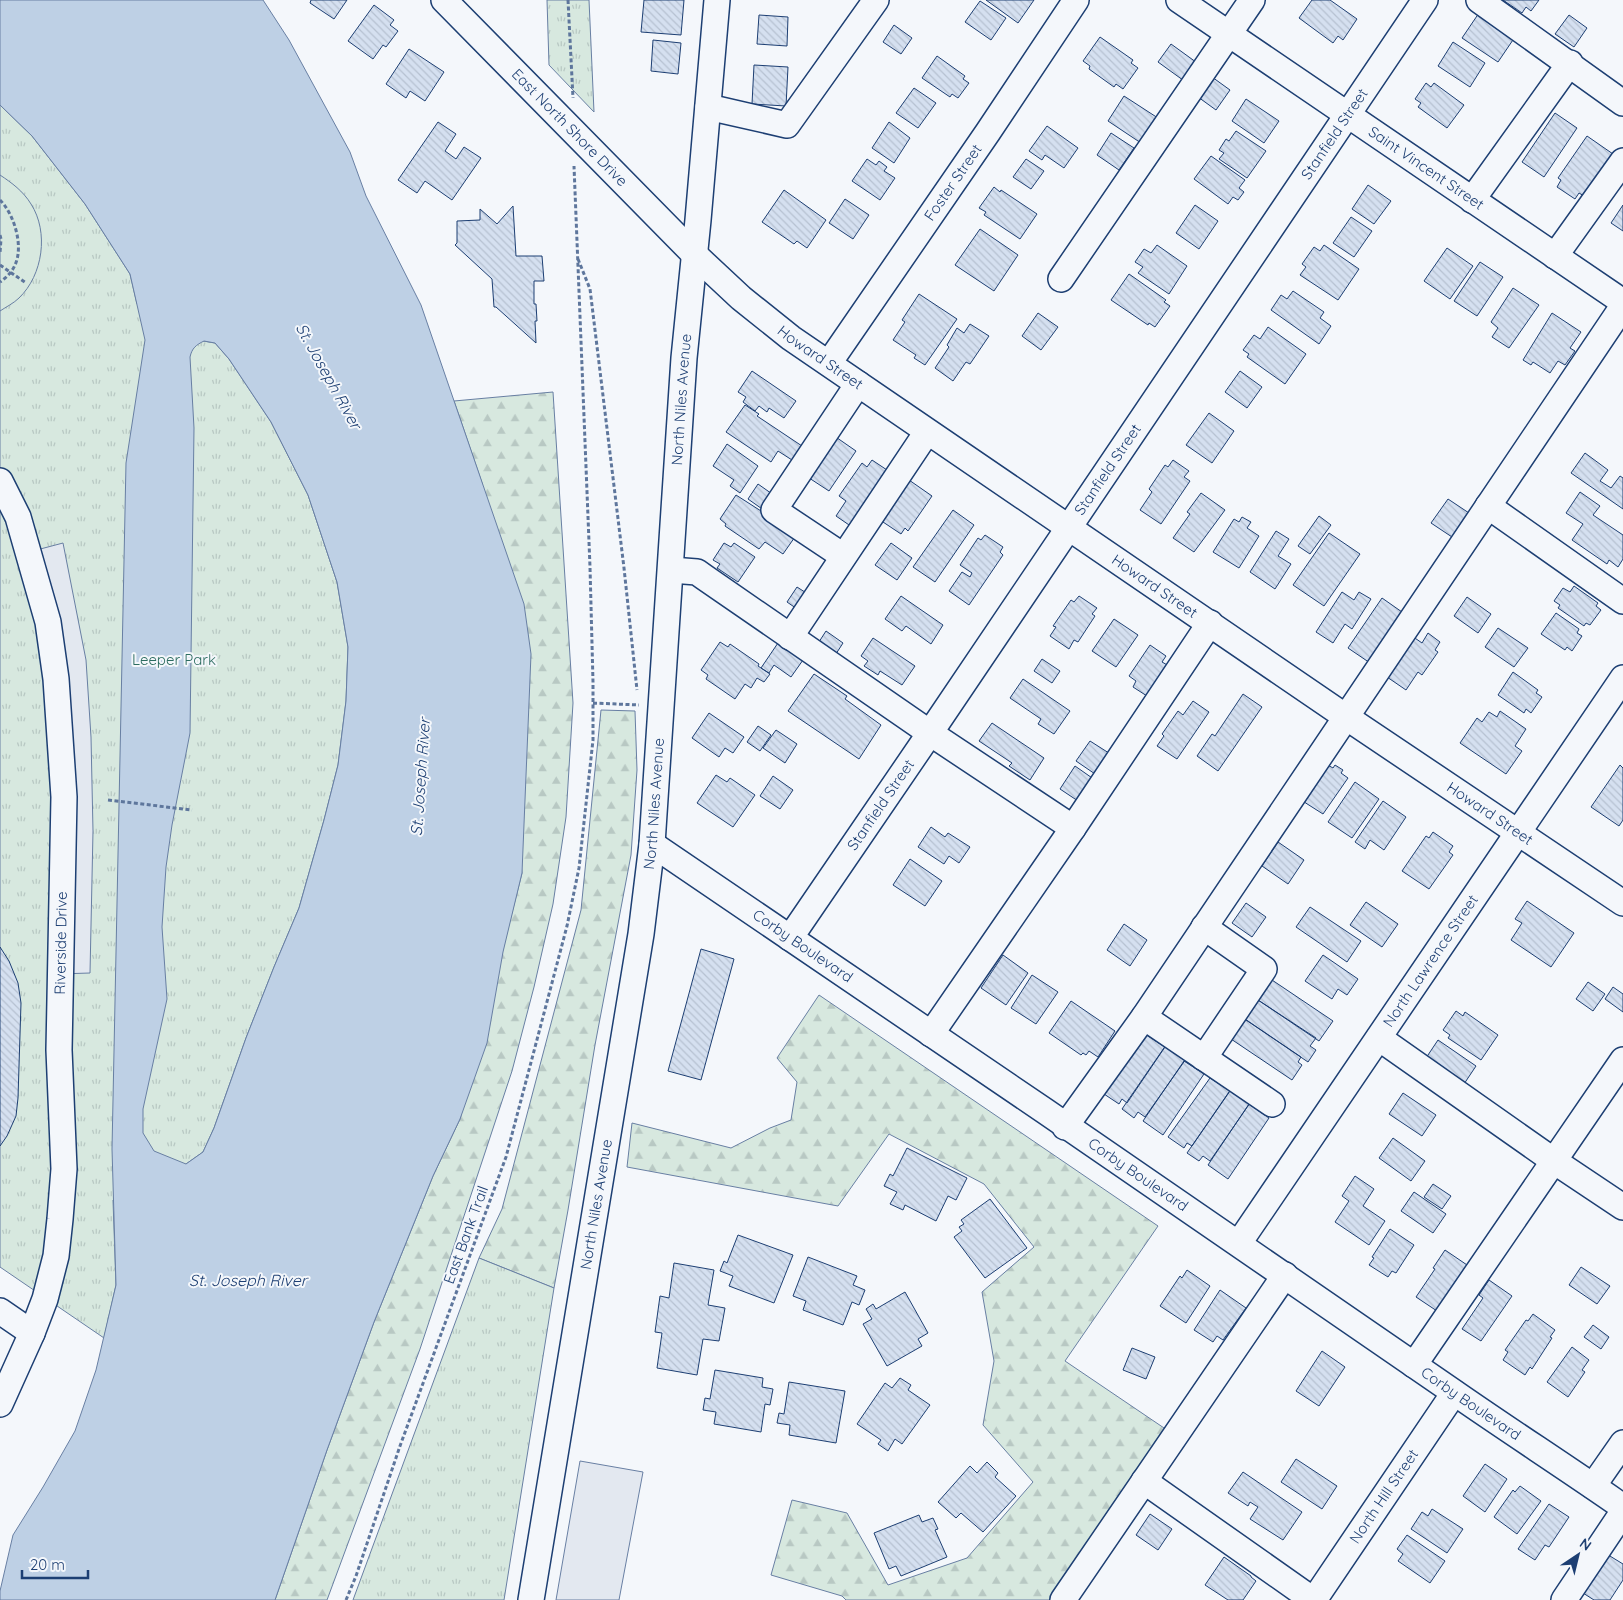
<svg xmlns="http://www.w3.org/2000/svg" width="1623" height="1600" viewBox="0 0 1623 1600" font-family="Quicksand,sans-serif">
<defs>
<pattern id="forest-firs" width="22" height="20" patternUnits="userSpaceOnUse" patternTransform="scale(1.25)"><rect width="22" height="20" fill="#d7e8df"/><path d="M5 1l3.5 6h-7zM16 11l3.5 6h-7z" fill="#b8c8c3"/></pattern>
<pattern id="park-tufts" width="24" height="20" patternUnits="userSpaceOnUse" patternTransform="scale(1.25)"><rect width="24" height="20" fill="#d7e8df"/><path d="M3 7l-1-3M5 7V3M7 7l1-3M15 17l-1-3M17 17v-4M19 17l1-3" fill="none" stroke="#b8c8c3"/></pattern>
<pattern id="building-back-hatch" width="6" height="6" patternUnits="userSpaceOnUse" patternTransform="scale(1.25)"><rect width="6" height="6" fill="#d5e0f0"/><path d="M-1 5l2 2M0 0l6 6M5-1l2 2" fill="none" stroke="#b6c1d1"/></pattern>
</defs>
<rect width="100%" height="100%" fill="#f4f7fb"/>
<path fill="url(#forest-firs)" stroke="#687fa3" d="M553,392L573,703L566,817L553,904L534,987L512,1071L420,1349L327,1600H275L327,1450L374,1322L433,1176L460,1119L522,873L482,483L454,401Z
M601,710L635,711L637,770L631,855L595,1045L568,1210L554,1288L479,1258L502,1209L581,910Z
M819,995L1158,1226L1065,1361L1167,1430L1054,1600H846L842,1596L771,1575L792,1500L847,1513L888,1585L967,1558L1033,1482L983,1425L994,1361L982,1292L1034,1247L984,1184L889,1134L838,1206L627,1167L632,1123L731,1148L770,1128L791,1120L797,1082L777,1058Z"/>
<path fill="url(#park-tufts)" stroke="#687fa3" d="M547,0H589L594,112L549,65Z
M0,105L32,136L85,204L130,274L137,304L203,341L215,343L229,359L271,422L308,495L337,582L348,647L346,701L338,765L324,820L299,908L274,967L246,1038L214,1128L203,1152L186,1164L113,1200L116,1285L104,1338L0,1267Z
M479,1258L554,1288L504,1600H353Z"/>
<path fill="#d7e8df" stroke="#687fa3" d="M0,175C12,183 23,191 31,204C49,232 43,275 19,298C14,303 6,307 0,311Z"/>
<path fill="#e3e8f0" stroke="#687fa3" d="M63,543L86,660L91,737L93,831L90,973L58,974L62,767L29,552Z
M580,1461L643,1472L619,1600H556Z"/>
<path fill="#bed0e5" stroke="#687fa3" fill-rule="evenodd" d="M0,0H263L289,40L350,152L366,196L421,305L524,604L531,654L522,873L503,952L487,1043L460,1119L433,1176L374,1322L327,1450L275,1600H0V1591L13,1535L43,1487L75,1431L96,1370L116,1285L112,1149L126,463L145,340L130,274L85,204L32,136L0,105ZM204,341L215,343L229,359L271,422L308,495L337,582L348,647L346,701L338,765L324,820L299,908L274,967L246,1038L214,1128L203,1152L186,1164L154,1151L143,1133V1109L167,999L162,927L166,867L172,825L190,733L194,428L190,357C192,348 196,345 204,341Z"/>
<path fill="url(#building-back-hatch)" stroke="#1d3f73" d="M311,0H347L334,19L310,3Z
M644,0H684L681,35L641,32Z
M986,0H1034L1018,23Z
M1312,0H1330L1357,19L1343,40L1338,36L1333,43L1299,18Z
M1503,0H1539L1531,11L1526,7L1522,13Z
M980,1L1006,18L991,40L965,22Z
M374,5L394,20L390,25L398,31L386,47L383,45L373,59L348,41Z
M1481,10L1517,34L1498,62L1462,38Z
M759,15L788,17L787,46L757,44Z
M1569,15L1587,28L1574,47L1555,34Z
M894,25L912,38L901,54L883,42Z
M1100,37L1133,60L1131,63L1138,68L1123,89L1116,84L1114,87L1089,69L1090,66L1083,61Z
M653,40L681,43L678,74L651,71Z
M1453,42L1485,63L1470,87L1438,66Z
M1171,44L1200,65L1187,83L1158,62Z
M409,49L444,72L425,101L410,91L406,98L386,84Z
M937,56L965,76L963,79L969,83L958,98L952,94L950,97L922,78Z
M754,65L788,67L786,106L752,104Z
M1212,77L1230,90L1216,110L1198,97Z
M1426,83L1431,87L1434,83L1464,105L1447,128L1418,107L1421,103L1415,99Z
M914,88L936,103L918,128L896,113Z
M1124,96L1161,120L1144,145L1108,121Z
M1246,99L1279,121L1264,143L1232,121Z
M1555,113L1577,128L1544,177L1522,162Z
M438,122L456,134L445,151L456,159L464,147L481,158L452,200L425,181L417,193L398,180Z
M889,122L910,138L894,163L872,148Z
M1047,126L1078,148L1064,168L1045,155L1042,160L1029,151Z
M1236,131L1266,151L1247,178L1219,159L1224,153L1219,150L1226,139L1229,141Z
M1111,133L1134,148L1119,170L1097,155Z
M1587,136L1613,154L1584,196L1579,193L1575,199L1557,187L1561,180L1558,178Z
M1211,156L1245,180L1239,188L1244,192L1238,200L1233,197L1228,204L1194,179Z
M867,159L876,165L879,161L887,167L884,171L895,178L880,200L852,181Z
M1026,159L1044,171L1031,189L1013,177Z
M1368,185L1391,201L1374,224L1352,209Z
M994,187L1000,192L1001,190L1037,214L1020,239L984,215L986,212L979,208Z
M784,190L826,220L807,248L797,241L794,244L762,222Z
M845,199L869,215L853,239L829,223Z
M1195,205L1218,221L1199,249L1176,233Z
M1623,205V231L1611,223Z
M513,206L516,256H542L544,281H534V304H536L537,321H535L536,343L496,307H494L492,279L455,245L457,243V221L480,220V209L497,224Z
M1351,217L1372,231L1354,257L1333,243Z
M980,229L1018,255L994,291L955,265Z
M1157,245L1187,266L1169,294L1138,273L1143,267L1135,262L1144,249L1151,253Z
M1324,245L1359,269L1338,300L1300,275L1306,267L1302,264L1314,247L1320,251Z
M1447,248L1473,266L1450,299L1424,281Z
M1480,262L1503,277L1477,316L1454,301Z
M1129,274L1166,300L1164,302L1170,306L1155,327L1149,323L1148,325L1111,300Z
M1513,288L1539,305L1509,348L1492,337L1498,328L1491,322Z
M1293,291L1324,312L1320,318L1331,326L1319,344L1271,310L1281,295L1287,299Z
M919,294L957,319L925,365L914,358L916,355L893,340L905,322L902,320Z
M1038,313L1058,327L1041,350L1022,336Z
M1552,313L1581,332L1570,348L1575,351L1565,365L1558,361L1550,373L1533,362L1531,365L1523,360Z
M970,324L989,336L970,364L966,362L953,381L935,368L949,347L947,345L957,328L964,333Z
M1268,327L1306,354L1285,384L1247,357L1249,354L1243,350L1254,335L1260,339Z
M752,371L796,401L784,418L769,408L767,412L759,406L755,411L743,402L746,397L738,392Z
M1240,371L1262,387L1247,408L1225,392Z
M745,405L759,414L757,416L802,446L792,460L778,451L771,462L726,432Z
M1209,413L1234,431L1212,463L1186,445Z
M830,433L856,451L829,491L803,474Z
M727,444L758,466L740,493L730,486L734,480L713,466Z
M1585,453L1608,470L1600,481L1611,488L1620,476L1623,478V509L1571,473Z
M872,460L890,472L852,527L836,516L846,501L839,496L862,463L867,467Z
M1173,460L1189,471L1184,477L1190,481L1161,524L1140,510L1152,492L1149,489L1165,465L1168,467Z
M909,480L932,496L908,531L905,528L901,534L880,520Z
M758,484L775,496L765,511L748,499Z
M1580,492L1600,506L1593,515L1623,535V559L1618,567L1609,560L1607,564L1572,540L1583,524L1566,513Z
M1201,493L1225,510L1194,552L1173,538L1190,514L1187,512Z
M736,495L797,534L783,554L765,542L759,549L725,526L726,524L720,519Z
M1448,499L1469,513L1452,537L1431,523Z
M953,510L974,525L935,582L913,567Z
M1319,516L1331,525L1310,554L1298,546Z
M1242,517L1251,522L1247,528L1259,536L1239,568L1213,552L1234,519L1239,522Z
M1276,531L1289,539L1278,556L1291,564L1275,589L1250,572Z
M1329,533L1360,554L1324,606L1293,585Z
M985,535L1003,547L1000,552L1003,555L969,605L949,591L962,572L970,577L972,573L960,565L978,538L981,540Z
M724,543L731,547L734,543L755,557L738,582L717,568L720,564L713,560Z
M891,543L912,558L897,580L875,565Z
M1574,586L1598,603L1596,606L1601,610L1590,625L1586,623L1584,626L1558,608L1560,605L1554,601L1563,588L1570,592Z
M797,587L811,596L800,611L787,602Z
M1342,592L1354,600L1359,592L1371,599L1352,629L1345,624L1333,643L1316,632Z
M901,596L943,625L931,644L906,626L902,631L885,619Z
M1079,596L1097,608L1092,614L1095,616L1078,642L1074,640L1069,649L1050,636L1056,627L1053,626L1071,600L1074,602Z
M1467,597L1491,614L1478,633L1454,616Z
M1382,598L1402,612L1390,630L1394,633L1373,665L1348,648Z
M1556,613L1579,629L1577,633L1582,636L1572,651L1567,647L1565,650L1541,634Z
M1114,619L1138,635L1116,667L1092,651Z
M1498,628L1528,648L1514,667L1485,647Z
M826,631L843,643L834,657L817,645Z
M1428,633L1440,642L1435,650L1438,652L1422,675L1418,672L1406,690L1387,677L1412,636L1422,643Z
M873,638L915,666L902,685L880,671L878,675L864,666L868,661L861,656Z
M780,640L803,660L791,677L774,665L769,673L761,668Z
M720,642L728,647L730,644L759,664L758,666L770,674L764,682L757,678L751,688L745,684L735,699L706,679L708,675L701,670Z
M1150,645L1166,656L1162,662L1169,666L1147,696L1133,687L1136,681L1129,676Z
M1042,659L1060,671L1052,683L1034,671Z
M1513,672L1538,690L1536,693L1542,697L1531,713L1526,709L1524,713L1498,695Z
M814,674L847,696L845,699L881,725L859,759L788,711Z
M1023,679L1070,711L1054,734L1038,724L1041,719L1010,698Z
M1243,694L1262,707L1218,771L1197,756L1212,734L1215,736Z
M1193,701L1209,712L1177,759L1157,746L1164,736L1162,734L1178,711L1183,715Z
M1500,711L1526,729L1515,746L1522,751L1506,774L1460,743L1477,718L1482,722L1489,712L1497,717Z
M709,713L744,737L733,753L725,748L719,757L692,738Z
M992,723L1044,758L1030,780L1009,766L1012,763L979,741Z
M758,726L771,735L760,751L747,742Z
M776,730L797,744L785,763L763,748Z
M1090,741L1112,755L1098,776L1076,761Z
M1326,764L1333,768L1335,765L1343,770L1341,773L1348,778L1323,814L1301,800Z
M1620,765L1623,768V820L1619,826L1591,807Z
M1075,766L1095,780L1081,803L1060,789Z
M716,775L727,782L730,778L755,795L733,827L697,803Z
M773,776L793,790L780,809L760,796Z
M1355,782L1379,799L1352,838L1328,822Z
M1383,801L1406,817L1384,850L1370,840L1365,849L1355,842Z
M931,827L945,837L948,833L970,847L959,863L949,856L944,864L918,847Z
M1433,832L1453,846L1449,852L1453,855L1429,889L1402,871L1426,836L1429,838Z
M1278,842L1304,860L1288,884L1262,866Z
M910,859L942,881L925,906L893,885Z
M1527,901L1574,933L1551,967L1511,940L1522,923L1515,919Z
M1366,902L1398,924L1382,947L1350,925Z
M1246,903L1266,917L1252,937L1232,923Z
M1310,907L1361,941L1347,962L1296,927Z
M1124,924L1147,940L1130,966L1107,950Z
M0,947L9,961L18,983L21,1003L18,1098L16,1116L7,1136L0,1146Z
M701,949L734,959L701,1080L668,1071Z
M1003,955L1028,973L1006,1005L981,988Z
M1323,955L1358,979L1347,995L1338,989L1332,999L1305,981Z
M1032,975L1058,992L1036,1024L1011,1008Z
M1272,980L1333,1021L1319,1041L1258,1000Z
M1588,982L1605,994L1593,1011L1576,999Z
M1613,987L1623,994V1012L1605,999Z
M1258,1000L1316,1038L1310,1046L1316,1050L1308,1062L1243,1018Z
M1071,1001L1115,1031L1098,1057L1089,1051L1086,1055L1083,1053L1081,1055L1049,1033Z
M1456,1011L1463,1016L1465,1012L1498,1035L1481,1060L1448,1038L1450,1035L1443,1030Z
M1245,1019L1301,1057L1298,1062L1302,1065L1292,1080L1231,1039Z
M1145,1034L1165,1047L1127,1103L1122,1099L1119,1104L1104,1094Z
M1438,1040L1476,1066L1464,1084L1426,1058Z
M1166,1045L1186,1059L1145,1117L1138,1112L1134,1118L1122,1109Z
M1184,1061L1204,1074L1163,1135L1143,1121Z
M1210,1078L1230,1091L1192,1146L1187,1143L1184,1148L1168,1137Z
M1231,1089L1250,1103L1210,1161L1203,1156L1199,1161L1187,1153Z
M1403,1093L1436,1115L1422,1136L1389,1114Z
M1249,1104L1269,1118L1228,1179L1208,1165Z
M1393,1138L1425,1161L1411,1181L1379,1158Z
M907,1148L967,1178L956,1200L948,1196L936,1221L905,1205L903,1210L890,1204L897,1192L884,1186L890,1174L893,1176Z
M1355,1176L1374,1189L1363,1206L1385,1221L1369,1245L1335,1222L1349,1201L1342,1196Z
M1433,1184L1451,1196L1442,1209L1424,1197Z
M1414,1192L1446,1214L1433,1233L1401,1211Z
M990,1199L1027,1248L985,1278L954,1237L962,1231L959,1227L964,1224L961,1220Z
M1390,1229L1414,1245L1396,1273L1392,1271L1388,1277L1369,1265L1374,1258L1372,1257Z
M738,1235L793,1255L774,1303L729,1286L733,1276L720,1271L724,1261L727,1263Z
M1445,1250L1470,1267L1437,1311L1416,1297L1435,1269L1433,1268Z
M808,1257L857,1276L853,1285L865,1290L859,1305L852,1302L843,1325L803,1310L806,1301L793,1296Z
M674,1263L714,1270L708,1305L725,1308L719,1341L703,1339L697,1375L657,1368L662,1333L655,1332L660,1296L669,1298Z
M1581,1267L1610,1286L1597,1304L1569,1285Z
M1187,1270L1210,1286L1186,1323L1160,1306L1180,1276L1182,1278Z
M1489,1280L1512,1296L1481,1341L1462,1329L1483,1298L1479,1295Z
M1220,1290L1246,1308L1223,1340L1217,1336L1213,1342L1194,1330Z
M905,1292L928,1333L918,1339L922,1346L887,1366L863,1324L872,1319L866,1309L873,1304L876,1309Z
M1533,1314L1555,1330L1550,1337L1552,1338L1532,1369L1530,1367L1525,1375L1503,1360L1508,1352L1505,1350L1526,1320L1528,1321Z
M1593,1325L1609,1337L1601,1349L1584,1337Z
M1572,1347L1589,1360L1582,1370L1585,1372L1568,1397L1547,1382Z
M1132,1348L1155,1357L1146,1379L1123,1370Z
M1322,1351L1345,1367L1319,1406L1296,1391Z
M715,1370L763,1378L762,1387L773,1389L770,1405L765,1404L761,1432L714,1424L716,1412L703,1410L705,1398L710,1399Z
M900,1378L911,1385L908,1390L930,1405L902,1444L895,1439L888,1451L878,1444L881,1440L857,1424L885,1383L892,1388Z
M789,1382L845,1391L836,1443L789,1435L790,1425L777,1423L779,1413L784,1414Z
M1296,1459L1337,1486L1322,1509L1281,1482Z
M987,1462L998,1473L995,1477L1016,1496L983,1532L961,1513L956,1518L938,1502L970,1466L977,1473Z
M1485,1464L1507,1479L1485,1512L1463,1496Z
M1243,1472L1302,1512L1283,1540L1250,1519L1258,1507L1250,1502L1248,1506L1228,1493Z
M1520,1486L1541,1501L1517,1534L1494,1517L1513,1490L1515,1492Z
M1549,1504L1569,1517L1549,1547L1545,1545L1535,1560L1518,1549Z
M1432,1509L1463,1529L1447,1553L1411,1529L1422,1512L1428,1516Z
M1150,1514L1172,1529L1158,1550L1136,1535Z
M919,1515L922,1522L933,1518L938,1529L935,1530L947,1557L901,1576L896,1566L889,1569L874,1533Z
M1407,1535L1445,1561L1430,1583L1398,1561L1403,1554L1397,1549Z
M1605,1553L1623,1564V1580L1610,1600H1594L1583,1593Z
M1224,1557L1251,1576V1577L1256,1581L1243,1600H1228L1205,1585Z"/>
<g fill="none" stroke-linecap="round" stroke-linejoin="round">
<g stroke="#1d3f73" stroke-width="28">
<g id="minor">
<path id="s1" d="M444,0L695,255L741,298L791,338L1346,717L1623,903"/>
<path id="s2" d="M1179,0L1623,302"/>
<path d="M1479,0L1623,103"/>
<path d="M708,107L787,125L876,0"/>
<path d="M1472,200L1570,63"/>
<path d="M1555,256L1623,161"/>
<path d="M1061,279L1252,0"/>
<path id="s3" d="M829,363L988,132L1076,0"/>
<path d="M0,481L18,517L48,622L56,679L64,797L59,1050L64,1169L60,1219L56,1256L45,1299L32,1333L0,1404"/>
<path d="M1488,506L1623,601"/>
<path d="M843,556L774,510L858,384"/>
<path d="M671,570L697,572L704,577L930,733L1073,828"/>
<path d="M790,637L927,432"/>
<path id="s4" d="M652,844C920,1025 1186,1207 1452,1391C1508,1430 1567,1468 1623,1507"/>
<path d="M1204,927L1264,969L1204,1058"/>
<path id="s5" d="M790,938L930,733L1425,0"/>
<path d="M1144,1017L1272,1104"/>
<path d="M931,1034L1073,828L1210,623"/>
<path d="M1379,1038L1554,1161L1623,1207"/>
<path d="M1065,1127L1144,1017L1623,306"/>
<path id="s6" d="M1239,1243L1623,678"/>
<path d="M0,1311L32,1333"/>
<path d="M1414,1365L1623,1060"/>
<path d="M1144,1481L1313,1600"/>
<path d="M1593,1486L1623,1443"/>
<path id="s7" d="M531,1600L641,934L652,844L684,358L698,220L717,0"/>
<path d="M1063,1600L1285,1275"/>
<path id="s8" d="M1314,1600L1454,1393"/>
<path d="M1564,1600L1623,1512"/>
</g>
</g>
<path stroke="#5e769c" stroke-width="3" stroke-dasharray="4 2.5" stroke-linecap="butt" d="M568,0L573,98
M0,200C14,214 24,246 15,265C12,272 6,278 0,282
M0,235L1,239L0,253
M578,259L590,289L624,568L637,690
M0,265L26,283
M593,703L639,705
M108,800L192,810
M346,1600L356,1576L400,1446L506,1157L567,926L579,868L593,740V682L590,567L574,166"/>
<use href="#minor" stroke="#f4f7fb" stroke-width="25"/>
</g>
<g text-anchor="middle" stroke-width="4" stroke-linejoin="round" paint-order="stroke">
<g font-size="15" fill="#1d3f73" stroke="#f4f7fb">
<text dy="5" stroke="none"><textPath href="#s1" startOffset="179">East North Shore Drive</textPath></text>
<text dy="5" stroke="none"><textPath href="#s5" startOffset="971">Stanfield Street</textPath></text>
<text dy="5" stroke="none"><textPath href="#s2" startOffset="299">Saint Vincent Street</textPath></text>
<text dy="5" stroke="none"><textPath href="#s3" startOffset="219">Foster Street</textPath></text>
<text dy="5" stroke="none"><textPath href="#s1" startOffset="520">Howard Street</textPath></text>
<text dy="5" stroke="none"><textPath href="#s7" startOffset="1211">North Niles Avenue</textPath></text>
<text dy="5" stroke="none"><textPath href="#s5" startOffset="566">Stanfield Street</textPath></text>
<text dy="5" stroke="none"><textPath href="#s1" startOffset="925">Howard Street</textPath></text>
<text dy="5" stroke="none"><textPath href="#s7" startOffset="806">North Niles Avenue</textPath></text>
<text dy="5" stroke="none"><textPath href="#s5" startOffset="161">Stanfield Street</textPath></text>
<text dy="5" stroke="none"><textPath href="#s1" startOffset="1330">Howard Street</textPath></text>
<text transform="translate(61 943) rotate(-89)" y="5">Riverside Drive</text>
<text dy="5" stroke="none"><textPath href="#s4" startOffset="182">Corby Boulevard</textPath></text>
<text dy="5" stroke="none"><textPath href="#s6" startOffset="341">North Lawrence Street</textPath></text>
<text dy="5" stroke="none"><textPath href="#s4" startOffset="588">Corby Boulevard</textPath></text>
<text dy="5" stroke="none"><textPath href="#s7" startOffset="401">North Niles Avenue</textPath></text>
<text transform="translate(466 1235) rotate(-70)" y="5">East Bank Trail</text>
<text dy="5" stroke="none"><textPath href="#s4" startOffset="992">Corby Boulevard</textPath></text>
<text dy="5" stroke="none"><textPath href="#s8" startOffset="125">North Hill Street</textPath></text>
</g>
<g font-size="15" fill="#2c6c60" stroke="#f4f7fb">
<text x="174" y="665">Leeper Park</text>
</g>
<g font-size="16" font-style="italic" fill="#1d3f73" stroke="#f4f7fb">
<text transform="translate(329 376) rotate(61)" y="6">St. Joseph River</text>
<text transform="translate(420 777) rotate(-86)" y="6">St. Joseph River</text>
<text x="248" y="1286">St. Joseph River</text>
</g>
</g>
<g transform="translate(1578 1555) rotate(35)" stroke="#f4f7fb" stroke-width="4" paint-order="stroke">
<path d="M0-4L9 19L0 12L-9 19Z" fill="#1d3f73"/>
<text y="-8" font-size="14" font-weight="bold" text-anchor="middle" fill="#1d3f73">N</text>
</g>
<path d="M22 1570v8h66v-8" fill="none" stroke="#1d3f73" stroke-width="2.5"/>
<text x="30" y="1570" font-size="15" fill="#1d3f73" stroke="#f4f7fb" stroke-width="4" paint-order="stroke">20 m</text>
</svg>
